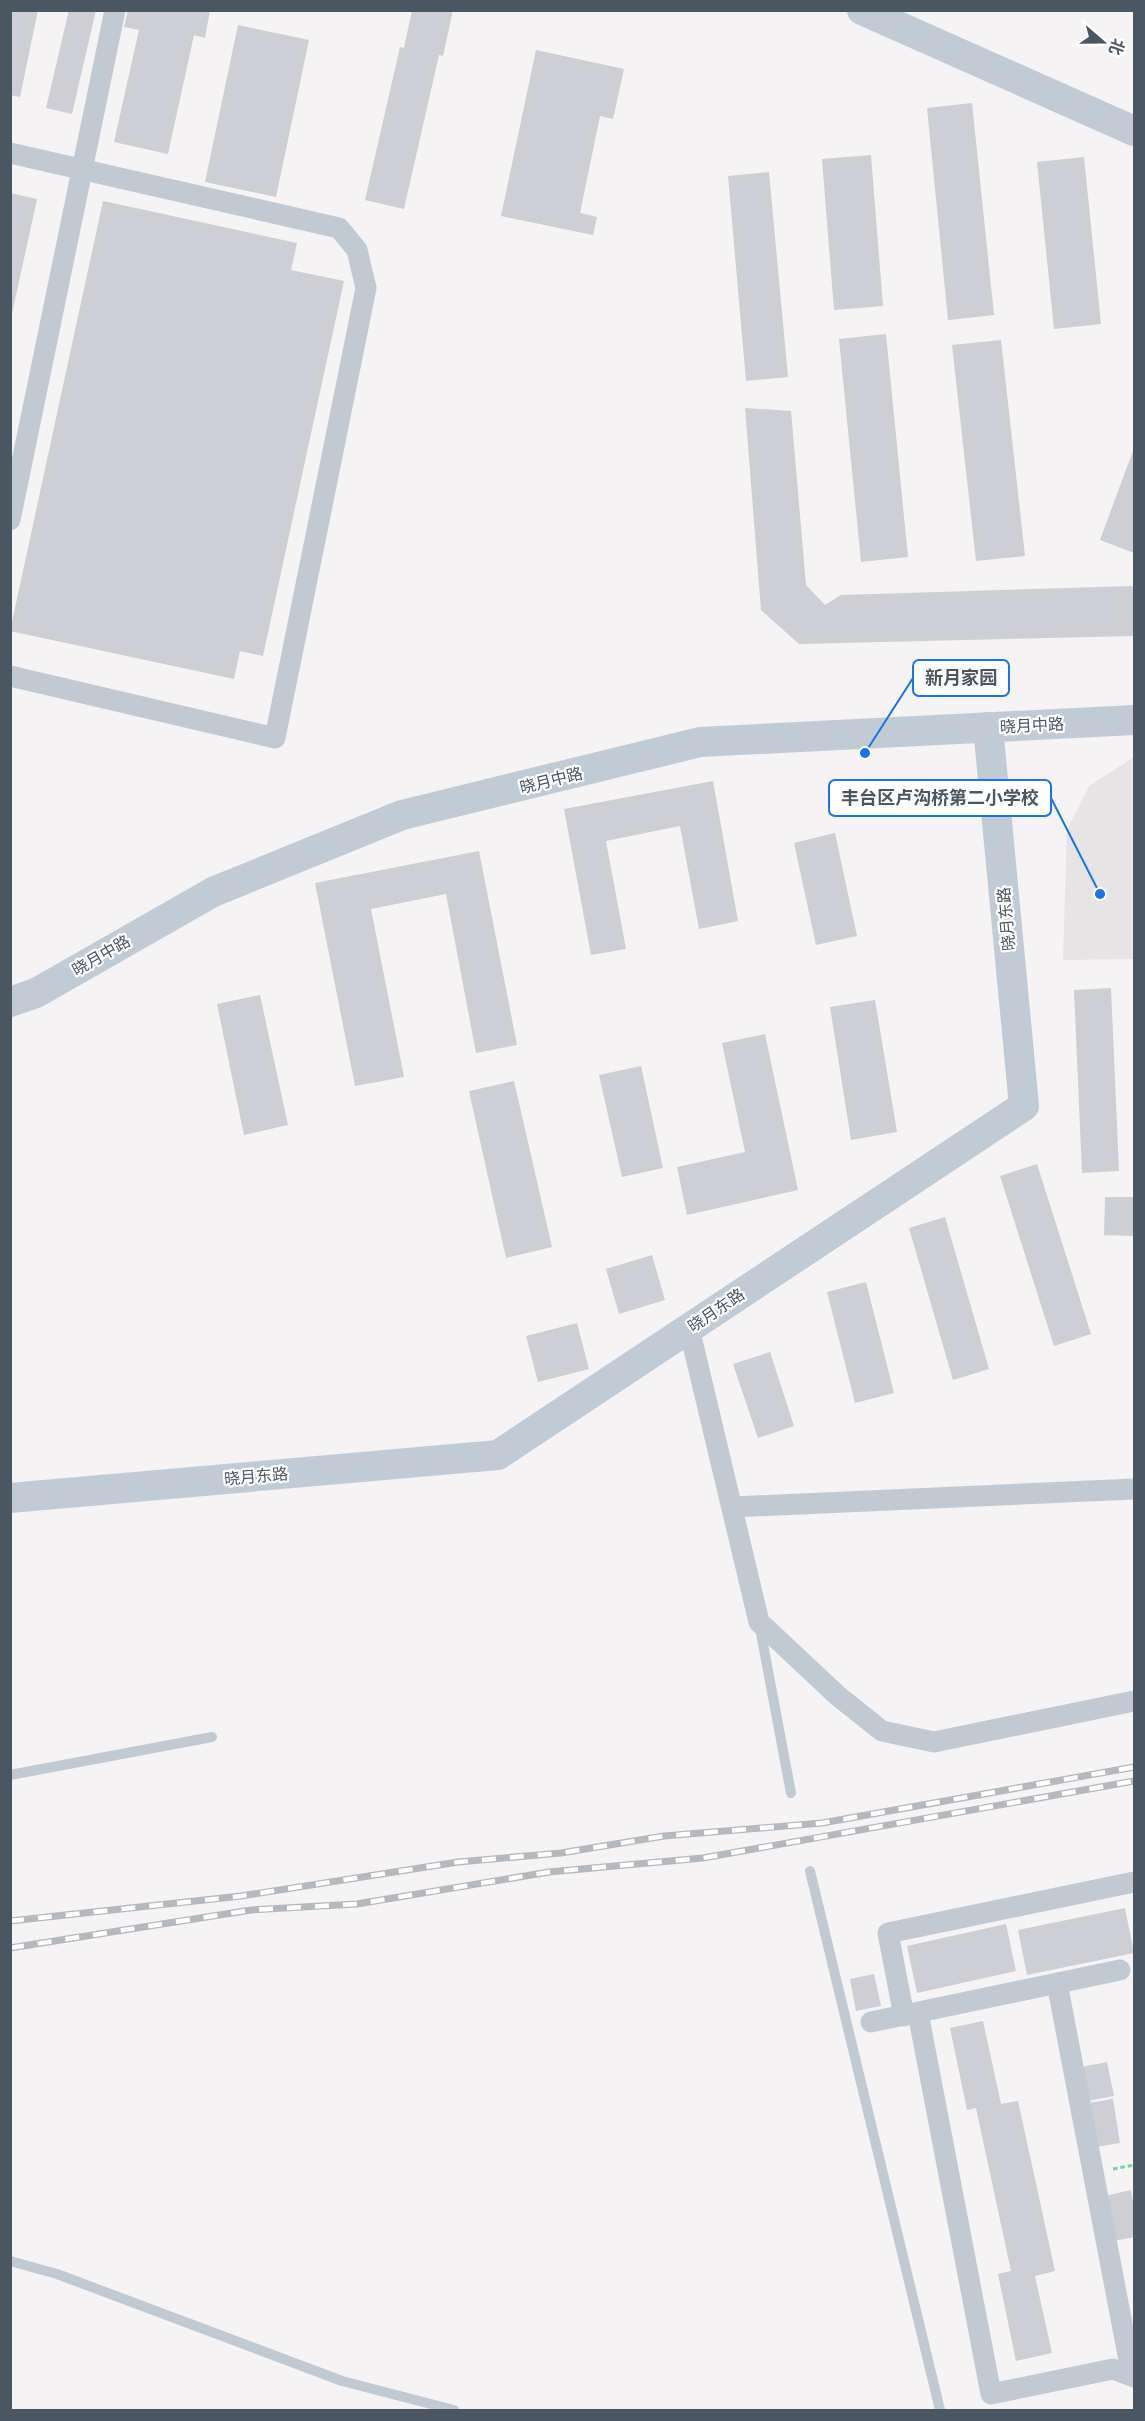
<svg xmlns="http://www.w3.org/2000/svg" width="1145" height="2421" viewBox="0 0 1145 2421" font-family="'Archivo Narrow','Noto Sans SC',sans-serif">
<rect width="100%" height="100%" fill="#f5f3f3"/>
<path fill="#e6e4e5" d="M1134,757V959L1063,960L1067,830L1089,786Z"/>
<path fill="#cdcfd5" d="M10,10H38L20,97L10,95Z
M69,10H96L72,114L46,108Z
M128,10H210L205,38L194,35L168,154L114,142L139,30L124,27Z
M412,10H453L443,56L439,55L404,209L365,200L400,47L404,48Z
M238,25L309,40L276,197L205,182Z
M536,50L624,69L613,119L600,116L580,213L597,217L593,235L501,216Z
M972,103L994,315L948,320L927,108Z
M871,155L883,306L834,310L822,159Z
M1084,157L1101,324L1054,329L1037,162Z
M769,172L788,377L746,381L728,176Z
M10,193L37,199L11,318H10Z
M103,201L297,243L291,270L344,281L263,656L240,651L234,679L10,631Z
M886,334L908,557L861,562L839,339Z
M1001,340L1025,556L976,561L952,345Z
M745,408L791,411L806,585L825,605L841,595L1134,586V636L799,644L761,610Z
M1134,448V553L1100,540Z
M713,781L738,921L699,929L680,826L606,841L626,949L591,955L564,809Z
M835,833L857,936L816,945L794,843Z
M479,851L517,1045L476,1053L446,894L371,909L404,1077L355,1086L315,883Z
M1111,988L1119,1171L1082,1173L1074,990Z
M260,995L288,1125L244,1135L217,1004Z
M875,1000L897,1132L851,1140L830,1007Z
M765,1034L798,1190L687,1215L677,1167L745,1152L722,1043Z
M641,1066L663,1168L622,1177L599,1075Z
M514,1081L552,1247L506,1258L469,1091Z
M1037,1164L1091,1334L1054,1346L1000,1176Z
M1105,1197H1134V1236L1104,1235Z
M945,1217L989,1369L953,1380L909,1228Z
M652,1255L665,1300L619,1314L606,1269Z
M866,1282L894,1393L855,1403L827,1292Z
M577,1323L589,1369L538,1382L526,1336Z
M770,1352L794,1426L758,1438L733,1364Z
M1125,1908L1134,1953L1027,1975L1018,1930Z
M1006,1924L1016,1971L917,1993L907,1946Z
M874,1974L881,2006L856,2011L850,1979Z
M983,2021L1001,2104L1018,2101L1055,2271L1035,2276L1052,2353L1016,2361L998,2274L1011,2271L976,2108L967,2110L950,2028Z
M1107,2062L1114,2096L1082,2102L1076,2068Z
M1113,2099L1120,2143L1090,2148L1083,2104Z
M1131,2190L1134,2208V2237L1109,2242L1100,2197Z"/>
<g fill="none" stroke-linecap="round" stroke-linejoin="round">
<path stroke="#7ad0a6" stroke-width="3" stroke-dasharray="4.5 3" stroke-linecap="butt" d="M1113,2169L1134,2165"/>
<path stroke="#c1cad2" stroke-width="10" d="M760,1628L791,1793
M10,1775L212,1737
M810,1871L940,2410
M10,2261L57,2274L342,2381L454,2410"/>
<path stroke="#c1cad2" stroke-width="21" d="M10,153L339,228L357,250L366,288L275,738L10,676
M10,520L115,10
M689,1328L759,1622L838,1696L882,1731L934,1742L1134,1701
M732,1507L1134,1489
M1057,1983L1132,2376
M918,2013L991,2394L1113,2369L1134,2377
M904,2016L888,1933L1134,1882
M871,2022L1120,1970"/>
<path stroke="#c1cbd6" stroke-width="30" d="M862,10L1134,131
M10,1002L36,993L213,892L402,815L700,742L1134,720
M10,1498L498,1455L1024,1106L988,727"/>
<g stroke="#b5b8bd" stroke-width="7">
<path id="rail" d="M10,1921L241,1896L458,1862L561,1853L664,1836L822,1823L1134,1767
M10,1948L251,1910L357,1904L549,1872L703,1858L1134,1781"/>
</g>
<use href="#rail" stroke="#fff" stroke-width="4.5" stroke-dasharray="14" stroke-linecap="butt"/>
</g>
<g text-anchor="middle" stroke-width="4.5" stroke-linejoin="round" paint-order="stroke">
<g font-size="16" fill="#4a5661" stroke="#fff">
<text transform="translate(1032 725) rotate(-3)" y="6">晓月中路</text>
<text transform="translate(551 780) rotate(-14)" y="6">晓月中路</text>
<text transform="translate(1006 919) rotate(-95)" y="6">晓月东路</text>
<text transform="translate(101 955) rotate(-30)" y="6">晓月中路</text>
<text transform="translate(716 1310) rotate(-34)" y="6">晓月东路</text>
<text transform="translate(256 1476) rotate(-5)" y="6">晓月东路</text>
</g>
</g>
<path fill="none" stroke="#1a73e8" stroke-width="2" d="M865 753L913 678M1100 894L1051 798"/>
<g fill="#1a73e8" stroke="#fff" stroke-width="2">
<circle cx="865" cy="753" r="6"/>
<circle cx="1100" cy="894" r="6"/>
</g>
<g fill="#fff" stroke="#1a73e8" stroke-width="2">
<rect x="913" y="660" width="96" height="36" rx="6"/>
<rect x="829" y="780" width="222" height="36" rx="6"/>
</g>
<g font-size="18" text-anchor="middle" font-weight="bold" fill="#4a5661">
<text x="961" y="684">新月家园</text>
<text x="940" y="804">丰台区卢沟桥第二小学校</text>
</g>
<rect width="1145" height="2421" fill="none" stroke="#4a5661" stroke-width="24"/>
<g transform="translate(1103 42) rotate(110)" stroke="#ffffff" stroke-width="4.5" paint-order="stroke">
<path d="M0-4.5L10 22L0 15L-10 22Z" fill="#4a5661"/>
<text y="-9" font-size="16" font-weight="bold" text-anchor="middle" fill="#4a5661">北</text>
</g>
</svg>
